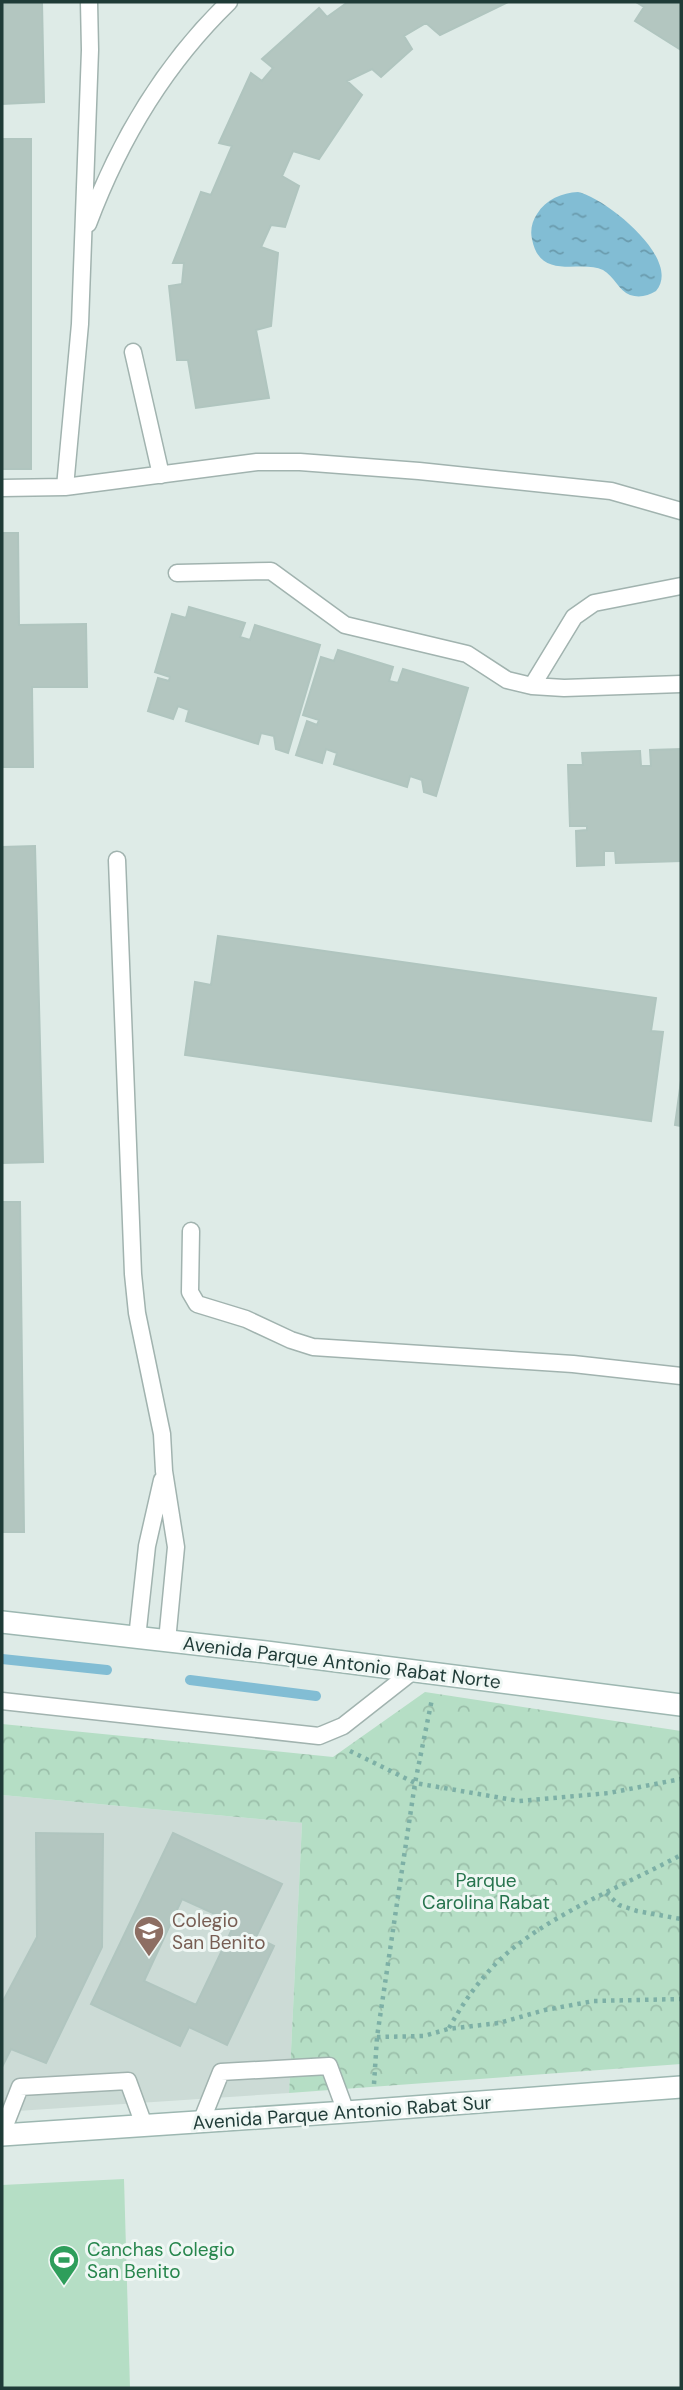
<svg xmlns="http://www.w3.org/2000/svg" width="683" height="2390" viewBox="0 0 683 2390" font-family="'DM Sans',sans-serif">
<defs>
<pattern id="park-crowns" width="20" height="18" patternUnits="userSpaceOnUse" patternTransform="scale(1.75)"><rect width="20" height="18" fill="#b5dec5"/><path d="M2 6a3 3 0 1 1 6 0M12 15a3 3 0 1 1 6 0" fill="none" stroke="#9bbfaa"/></pattern>
<pattern id="water-ripples" width="26" height="14" patternUnits="userSpaceOnUse" patternTransform="scale(1.75)"><rect width="26" height="14" fill="#82bdd4"/><path d="M2 4q2-2 4 0t4 0M15 11q2-2 4 0t4 0" fill="none" stroke="#6a9bad"/></pattern>
</defs>
<rect width="100%" height="100%" fill="#deebe7"/>
<path fill="#ccdbd6" d="M2,1795L302,1823L289,2093L2,2112Z"/>
<path fill="#b5dec5" d="M124,2179L130,2388H2V2185Z"/>
<path fill="url(#park-crowns)" d="M425,1692L681,1731V2064L289,2093L302,1823L2,1795V1724L333,1757Z"/>
<path fill="url(#water-ripples)" d="M578,192C606,198 683,260 656,291C648,296 639,298 630,295C619,291 614,276 603,270C581,259 540,282 532,239C530,231 532,221 537,214C546,199 562,193 578,192Z"/>
<g fill="none" stroke-linecap="round" stroke-linejoin="round">
<path stroke="#82bdd4" stroke-width="10" d="M2,1659L107,1670
M190,1680L316,1696"/>
</g>
<path fill="#b3c6c0" stroke="#b0c5bf" stroke-width="2" fill-rule="evenodd" d="M2,2H42L44,102L2,104Z
M348,2H508L440,35L426,23L404,36L412,49L381,77L372,69L347,81L362,95L319,159L293,151L282,176L299,186L285,227L271,225L261,247L278,253L271,326L256,330L269,398L196,408L188,360H177L169,286L182,284L184,263H173L201,192L211,195L232,146L219,143L251,73L262,81L273,68L262,59L319,8L327,17Z
M636,2H681V50L635,21L644,7Z
M2,139H31V469H2Z
M2,533H18L19,625L86,624L87,687H32L33,767H2Z
M189,607L245,623L240,637L250,640L255,625L320,645L288,753L276,749L274,736L261,733L258,744L186,721L189,710L178,706L173,719L148,711L158,678L169,681L170,677L155,672L172,614L186,618Z
M338,650L393,667L389,681L398,683L403,669L468,688L436,796L424,792L422,780L410,776L407,787L334,764L337,753L326,749L322,763L296,755L307,721L317,725L319,720L303,715L321,657L334,661Z
M681,749V861L616,863L615,851H604V865L577,866L576,831L587,830V826H570L568,765H583L582,753L640,751L641,766H651L650,750Z
M35,846L43,1162L2,1163V847Z
M218,936L656,998L651,1031L663,1032L651,1121L185,1055L195,982L211,985Z
M681,1081V1126L675,1125Z
M2,1202H20L24,1532H2Z
M36,1833L103,1834L102,1947L46,2063L11,2049L2,2067V2003L37,1937Z
M173,1833L282,1884L256,1937L274,1946L227,2045L189,2027L180,2046L91,2004ZM182,1899L235,1923L196,2005L144,1981Z"/>
<g fill="none" stroke-linecap="round" stroke-linejoin="round">
<g stroke="#a1b3af" stroke-width="19">
<path id="lane" d="M88,224C119,141 165,64 229,2
M133,352L161,475
M65,487L80,324L90,50L89,2
M2,488L65,487L257,462H300L419,471L611,491L681,511
M177,573L271,571L345,625L467,654L507,680L532,686L564,688L681,684
M532,686L574,617L594,603L681,586
M117,860L133,1274L137,1313L162,1434L164,1471L176,1547L167,1641
M191,1231L190,1292L197,1304L246,1319L291,1340L313,1347L573,1364L681,1376
M137,1638L147,1546L162,1480
M2,1701L319,1736L343,1726L413,1671
M201,2122L221,2072L329,2066L346,2112
M2,2133L20,2087L128,2081L144,2125"/>
</g>
<g stroke="#9db7b1" stroke-width="24">
<path id="secondary" d="M2,1622L266,1652L681,1705
M2,2135L346,2112L681,2087"/>
</g>
<path stroke="#7db0a6" stroke-width="4.5" stroke-dasharray="3.5 5" stroke-linecap="butt" d="M350,1751L415,1783L519,1801L609,1793L681,1779
M606,1893L619,1905L637,1911L681,1919
M449,2028C465,1999 486,1970 512,1949C562,1909 625,1885 681,1855
M377,2037L424,2036L448,2029L499,2023L545,2010L594,2001L681,1999
M374,2084L377,2037L415,1783L432,1699"/>
<use href="#lane" stroke="#fff" stroke-width="16"/>
<use href="#secondary" stroke="#fff" stroke-width="21"/>
</g>
<defs>
<g id="school-pin" transform="scale(1.575)"><path d="M0 17L-7.5 6A9.5 9.5 0 1 1 7.5 6Z" fill="#8d6e63" stroke="#eff7f4"/><path d="M0-5L7-2L0 1L-7-2ZM-4 1L0 2.5L4 1V4Q0 6-4 4Z" fill="#fff"/></g>
<g id="stadium-pin" transform="scale(1.575)"><path d="M0 17L-7.5 6A9.5 9.5 0 1 1 7.5 6Z" fill="#2e9e5b" stroke="#eff7f4"/><path d="M0-5a6.5 5 0 1 0 0 10a6.5 5 0 1 0 0-10ZM-3.5-1.8h7v3.6h-7Z" fill="#fff"/></g>
</defs>
<g fill-rule="evenodd">
<use href="#school-pin" x="149" y="1931"/>
<use href="#stadium-pin" x="64" y="2260"/>
</g>
<g text-anchor="middle" stroke-width="6" stroke-linejoin="round" paint-order="stroke">
<g font-size="19" fill="#1f3b37" stroke="#eff7f4">
<text transform="translate(342 1662) rotate(7)" y="7">Avenida Parque Antonio Rabat Norte</text>
<text transform="translate(342 2112) rotate(-4)" y="7">Avenida Parque Antonio Rabat Sur</text>
</g>
<g font-size="19" fill="#27744e" stroke="#eff7f4">
<text x="486" y="1887">Parque<tspan x="486" dy="22">Carolina Rabat</tspan></text>
</g>
<g font-size="19" fill="#785e54" stroke="#eff7f4" text-anchor="start">
<text x="172" y="1927">Colegio<tspan x="172" dy="22">San Benito</tspan></text>
</g>
<g font-size="19" fill="#27864d" stroke="#eff7f4" text-anchor="start">
<text x="87" y="2256">Canchas Colegio<tspan x="87" dy="22">San Benito</tspan></text>
</g>
</g>
<rect width="683" height="2390" fill="none" stroke="#1f3b37" stroke-width="7"/>
</svg>
